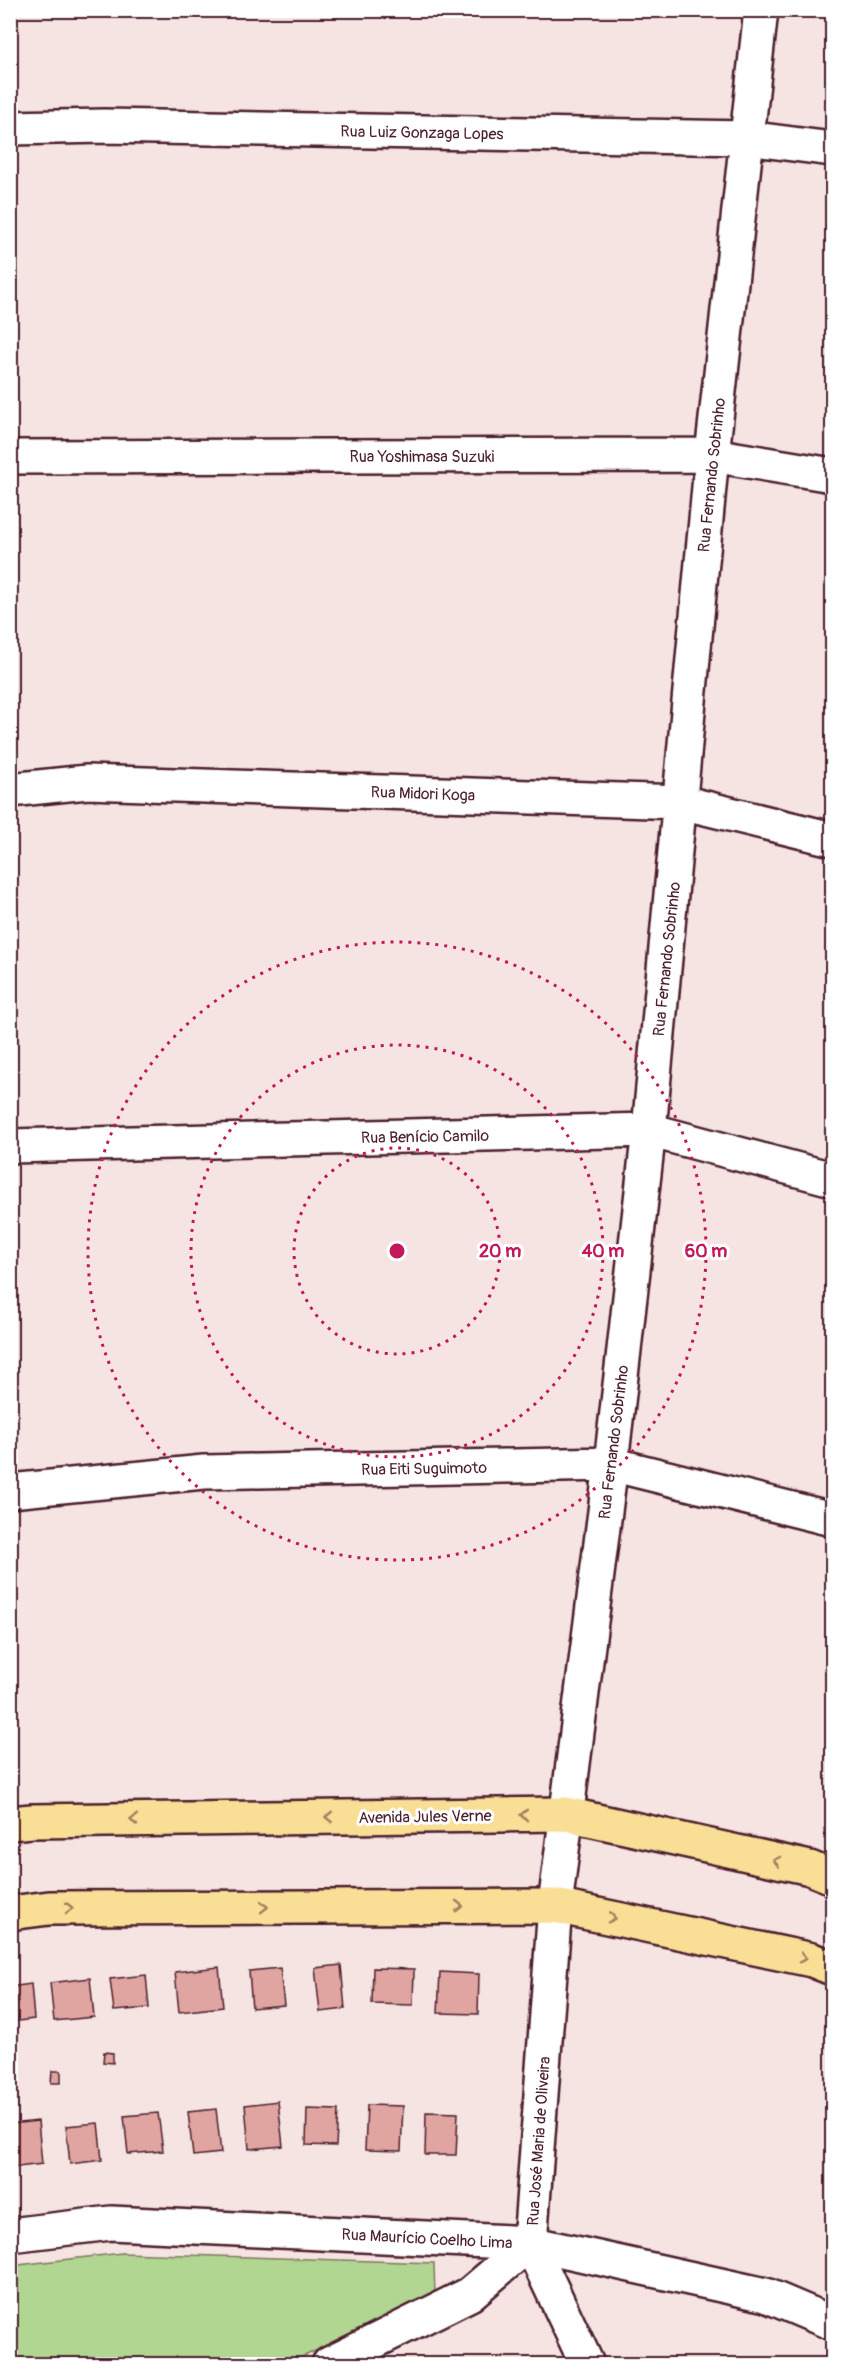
<svg xmlns="http://www.w3.org/2000/svg" width="843" height="2375" viewBox="0 0 843 2375" font-family="Pangolin,sans-serif">
<rect width="100%" height="100%" fill="#f6e4e3"/>
<filter id="ink" filterUnits="userSpaceOnUse"><feTurbulence type="fractalNoise" baseFrequency=".0167" numOctaves="2"/><feDisplacementMap in="SourceGraphic" scale="12" xChannelSelector="R" yChannelSelector="G"/><feConvolveMatrix kernelMatrix="1 2 1 2 8 2 1 2 1" color-interpolation-filters="sRGB"/></filter>
<g filter="url(#ink)">
<path fill="#b1d692" stroke="#7e7a5e" stroke-width="1.5" d="M122,2253L434,2263L435,2296L287,2364H11L10,2266Z"/>
<path fill="#e0a5a1" stroke="#4a1f2b" stroke-width="1.5" d="M341,1965L345,2009L320,2012L315,1968Z
M219,1967L223,2007L179,2012L175,1972Z
M280,1968L284,2005L252,2008L249,1971Z
M373,1968L414,1969L413,2005L372,2004Z
M440,1972L479,1974L478,2014L438,2013Z
M146,1975L149,2008L114,2011L110,1979Z
M90,1978L94,2017L54,2021L50,1983Z
M31,1984L34,2019L10,2022V1987Z
M104,2052L113,2053V2063L103,2062Z
M52,2071H61V2083H51Z
M278,2101L283,2146L249,2149L245,2105Z
M367,2105L403,2106L401,2151L365,2150Z
M216,2109L221,2153L193,2156L188,2112Z
M307,2109L338,2110L336,2146L306,2145Z
M426,2112L458,2113L456,2155H425Z
M158,2113L163,2151L128,2154L124,2116Z
M38,2121L42,2164L10,2168V2124Z
M98,2123L102,2160L70,2164L66,2126Z"/>
<g fill="none" stroke-linecap="round" stroke-linejoin="round">
<g stroke="#4a1f2b" stroke-width="38">
<path id="minor" d="M10,128L104,126L747,138L832,149
M10,457L712,455L832,475
M10,790L87,782L681,802L832,839
M10,1146L649,1130L832,1179
M10,1491L204,1472L611,1464L832,1519
M10,2235L111,2223L530,2243L766,2295L832,2323
M329,2364L470,2294L530,2243
M587,2364L530,2243L555,1906L611,1464L649,1130L712,455L761,10"/>
</g>
<g stroke="#4a1f2b" stroke-width="38">
<path id="major" d="M10,1823L32,1821L566,1814L810,1868L832,1877
M10,1913L49,1908L555,1906L812,1960L832,1968"/>
</g>
<use href="#minor" stroke="#fff" stroke-width="33"/>
<use href="#major" stroke="#f9df96" stroke-width="33"/>
</g>
<defs><path id="oneway-chevron" d="M-2-3.5L2.5 0L-2 3.5" fill="none" stroke-width="1.6" stroke-linecap="round" stroke-linejoin="round" transform="scale(1.5)"/></defs>
<g stroke="#a27f60">
<use href="#oneway-chevron" transform="translate(524 1815) rotate(179)"/>
<use href="#oneway-chevron" transform="translate(329 1817) rotate(179)"/>
<use href="#oneway-chevron" transform="translate(134 1820) rotate(179)"/>
<use href="#oneway-chevron" transform="translate(777 1861) rotate(-168)"/>
<use href="#oneway-chevron" transform="translate(459 1906)"/>
<use href="#oneway-chevron" transform="translate(264 1907)"/>
<use href="#oneway-chevron" transform="translate(69 1908)"/>
<use href="#oneway-chevron" transform="translate(612 1918) rotate(12)"/>
<use href="#oneway-chevron" transform="translate(803 1958) rotate(13)"/>
</g>
</g>
<g fill="none" stroke="#c2185b" stroke-width="3" stroke-dasharray="3 6">
<circle cx="397" cy="1251" r="103"/>
<circle cx="397" cy="1251" r="206"/>
<circle cx="397" cy="1251" r="309"/>
</g>
<g text-anchor="middle" stroke-width="6" stroke-linejoin="round" paint-order="stroke">
<g font-size="16" fill="#4a1f2b" stroke="#fff">
<text transform="translate(422 132) rotate(1)" y="6">Rua Luiz Gonzaga Lopes</text>
<text x="422" y="462">Rua Yoshimasa Suzuki</text>
<text transform="translate(711 475) rotate(-84)" y="6">Rua Fernando Sobrinho</text>
<text transform="translate(423 793) rotate(2)" y="6">Rua Midori Koga</text>
<text transform="translate(666 959) rotate(-84)" y="6">Rua Fernando Sobrinho</text>
<text transform="translate(425 1136) rotate(-1)" y="6">Rua Benício Camilo</text>
<text transform="translate(613 1442) rotate(-83)" y="6">Rua Fernando Sobrinho</text>
<text transform="translate(424 1468) rotate(-1)" y="6">Rua Eiti Suguimoto</text>
<text transform="translate(425 1816) rotate(-1)" y="6">Avenida Jules Verne</text>
<text transform="translate(538 2141) rotate(-86)" y="6">Rua José Maria de Oliveira</text>
<text transform="translate(427 2238) rotate(3)" y="6">Rua Maurício Coelho Lima</text>
</g>
</g>
<circle cx="397" cy="1251" r="9" fill="#c2185b" stroke="#fff" stroke-width="3"/>
<g font-size="18" text-anchor="middle" font-weight="bold" fill="#c2185b" stroke="#fff" stroke-width="6" stroke-linejoin="round" paint-order="stroke">
<text x="500" y="1257">20 m</text>
<text x="603" y="1257">40 m</text>
<text x="706" y="1257">60 m</text>
</g>
<rect width="843" height="2375" fill="none" stroke="#fff" stroke-width="36"/>
<rect x="18" y="18" width="807" height="2339" fill="none" stroke="#4a1f2b" stroke-width="2" filter="url(#ink)"/>
</svg>
